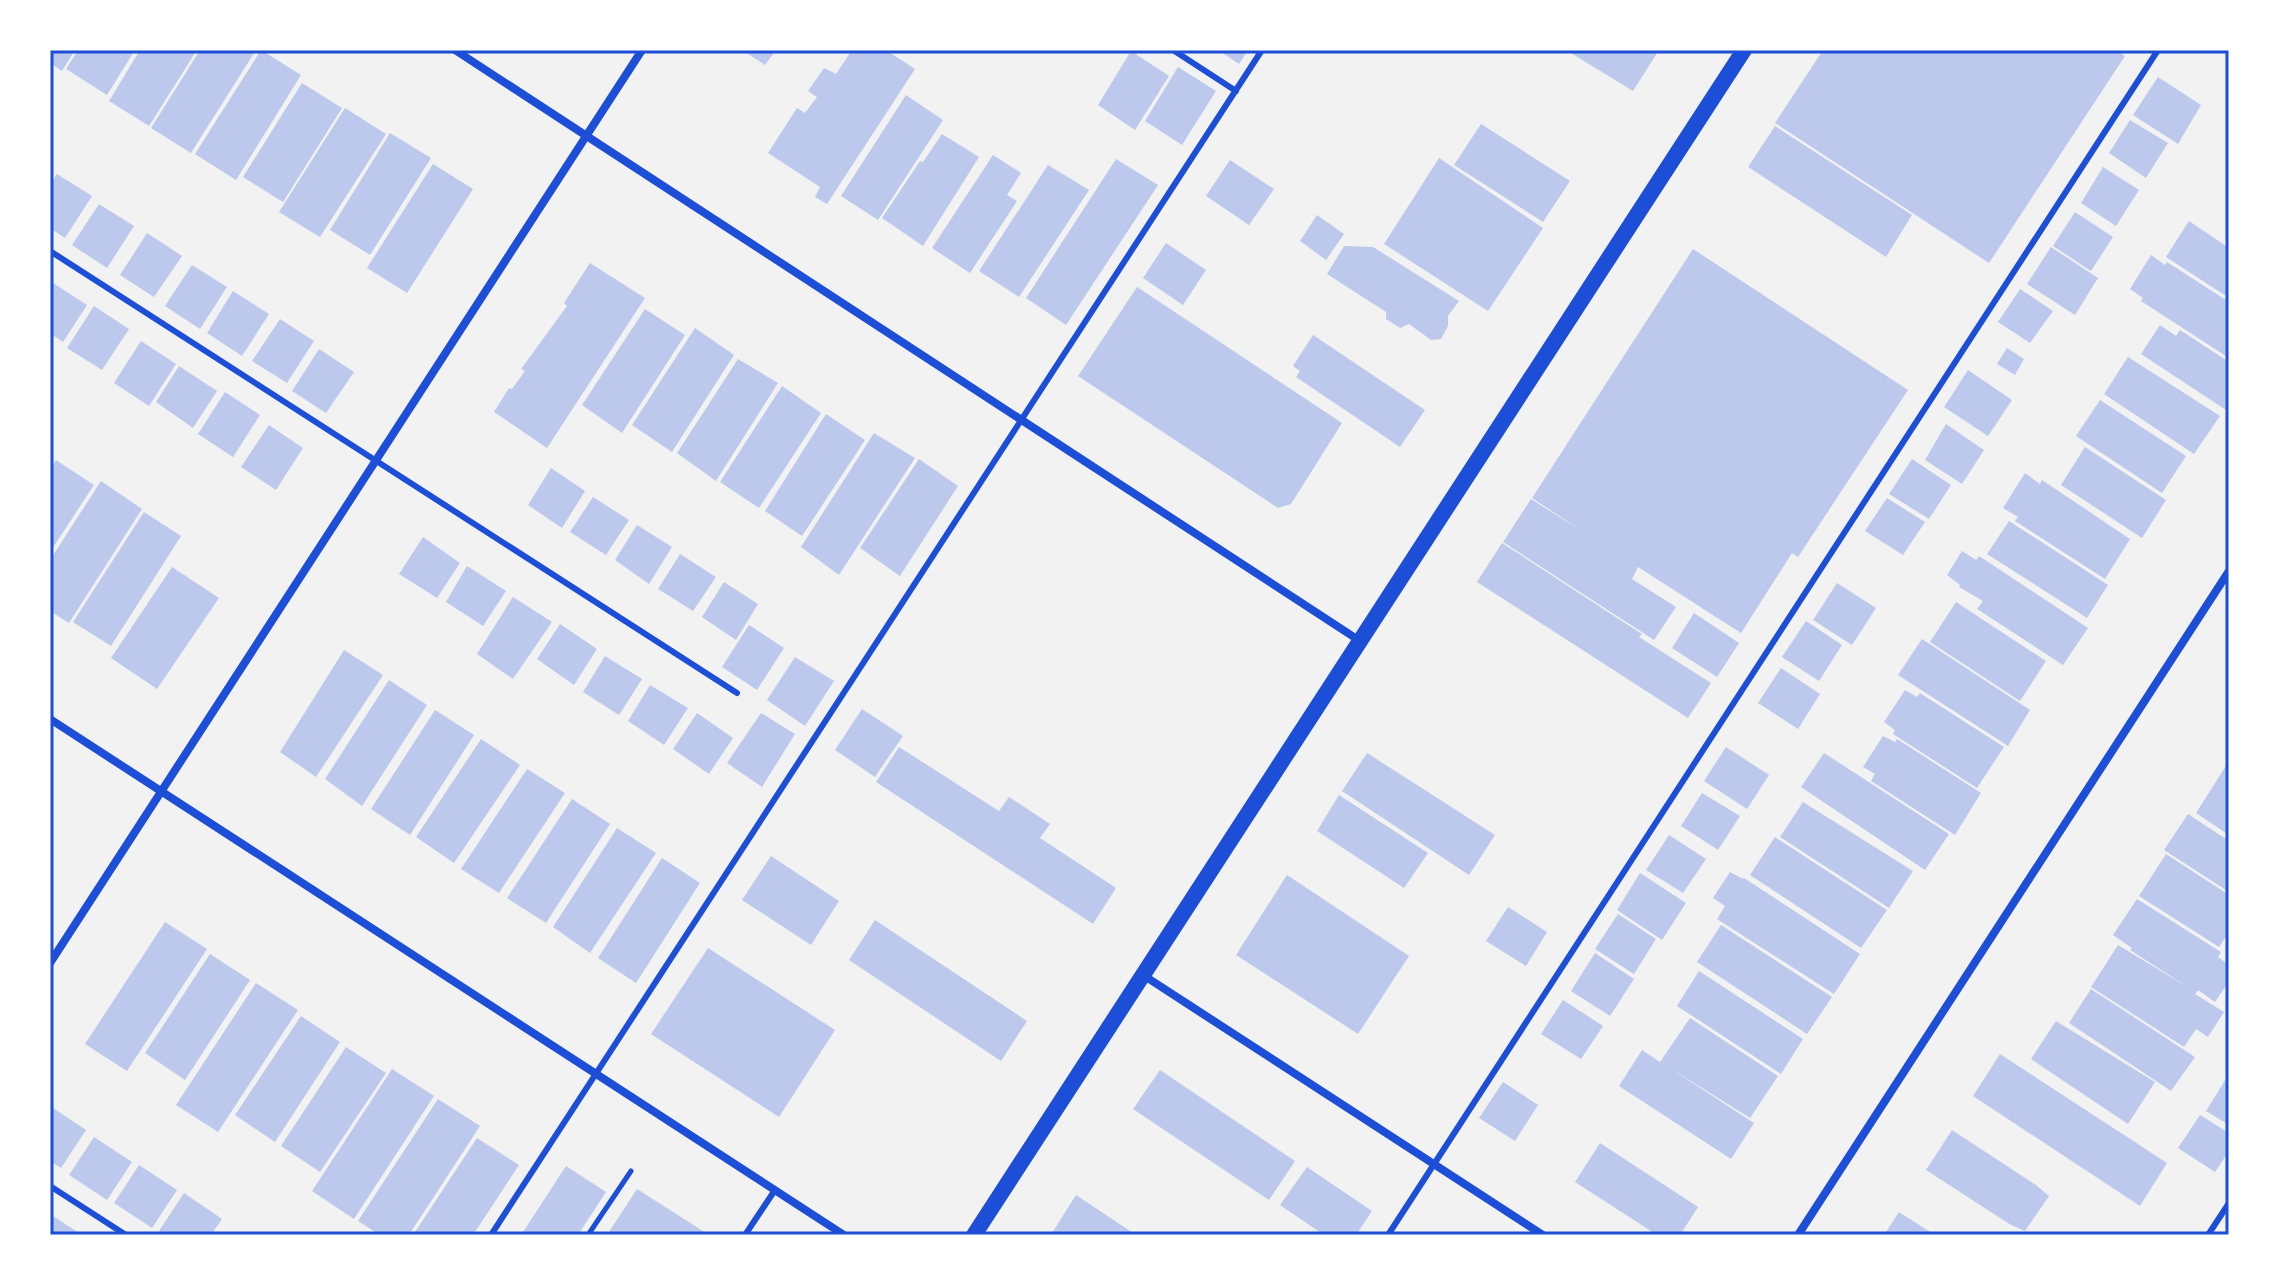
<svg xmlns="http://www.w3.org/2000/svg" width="2279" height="1285" viewBox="0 0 2279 1285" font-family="Cabin,sans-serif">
<rect width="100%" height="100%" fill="#f2f2f2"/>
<path fill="#bdc9ec" d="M50,50H75L62,71L50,63Z
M78,50H135L107,95L66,69Z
M140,50H197L149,126L109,101Z
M200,50H256L191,153L151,128Z
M261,50L301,75L236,180L195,154Z
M742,50H776L765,65Z
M852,50H886L915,69L827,204L815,197L820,187L768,153L797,108L805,113L817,97L808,91L824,68L836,74Z
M1218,50H1248L1239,64Z
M1566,50H1659L1633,91Z
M1823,50H2116L2125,56L1989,263L1775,123Z
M1131,51L1169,76L1135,130L1098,105Z
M1178,67L1216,91L1182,145L1145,121Z
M2158,77L2201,105L2178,144L2133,115Z
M302,83L342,108L283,202L243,177Z
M906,95L943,120L878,220L841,196Z
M345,108L386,134L320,237L279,212Z
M2130,120L2168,143L2146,178L2109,153Z
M1481,124L1570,181L1543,222L1454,165Z
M1775,126L1912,215L1886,257L1748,167Z
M390,133L431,158L370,255L330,230Z
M942,134L979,157L923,246L882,218L920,161L923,162Z
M993,155L1021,173L1007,195L1017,201L970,273L932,248Z
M1439,158L1543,228L1488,311L1384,244Z
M1116,159L1158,185L1066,325L1026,298Z
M1230,160L1274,189L1249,225L1206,196Z
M433,164L473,189L407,293L367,268Z
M1048,165L1089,190L1019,297L979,271Z
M2103,167L2139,190L2116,226L2081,203Z
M57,174L92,196L65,238L50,228V185Z
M99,204L134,226L107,268L72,245Z
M2075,212L2113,237L2091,271L2053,246Z
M1317,215L1344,234L1326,260L1300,241Z
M2189,221L2229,248V298L2166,257Z
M147,233L182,256L154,297L120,275Z
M1166,243L1206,270L1183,305L1143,278Z
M1344,246L1373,247L1459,301L1448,316V326L1441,339L1431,340L1409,324L1400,328L1386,319V312L1327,274Z
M2051,247L2098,278L2075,315L2027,284Z
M1693,249L1908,390L1798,557L1792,553L1741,633L1638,567L1632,579L1676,607L1654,640L1503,542L1531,499L1585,533L1532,498Z
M2151,255L2165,265L2167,262L2229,302V358L2141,301L2143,298L2130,289Z
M590,263L645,298L547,448L494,412L509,388L512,389L525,371L521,369L567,306L564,303Z
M192,265L227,287L200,329L165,306Z
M50,281L87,305L63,342L50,333Z
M1137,287L1342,423L1291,504L1278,508L1078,376Z
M2020,289L2053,311L2030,343L1998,322Z
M233,291L269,314L242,356L207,333Z
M94,306L129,329L102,370L67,348Z
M645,309L685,335L622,433L582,405Z
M280,319L314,341L287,383L252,361Z
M2160,325L2176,336L2180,330L2229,362V405L2226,410L2141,354Z
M695,328L734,355L672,452L632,425Z
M1313,335L1425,410L1400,447L1296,377L1300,371L1293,366Z
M141,341L176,364L149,406L114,383Z
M2007,348L2024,359L2015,375L1997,364Z
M319,349L354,372L326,413L292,391Z
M2128,357L2220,416L2194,454L2104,394Z
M738,359L778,383L716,481L677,453Z
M179,366L217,391L193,428L156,402Z
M1968,370L2012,400L1988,436L1944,407Z
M782,386L821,413L759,508L720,482Z
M225,392L260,415L233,457L198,434Z
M2100,400L2186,456L2162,493L2076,436Z
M826,414L865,440L802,536L765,511Z
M1946,424L1984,450L1962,484L1925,460Z
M269,425L303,448L276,490L241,467Z
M874,433L915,458L839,575L801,547Z
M2085,447L2166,500L2142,538L2061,485Z
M919,459L958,486L900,576L860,548Z
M1912,459L1951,485L1929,519L1889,494Z
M56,460L94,485L50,552V470Z
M551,468L585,491L562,528L528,505Z
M2025,473L2040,484L2042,480L2130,539L2105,579L2015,521L2018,517L2003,508Z
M101,481L142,509L69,623L50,611V560Z
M593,497L629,520L606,555L570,532Z
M1887,498L1925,522L1903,555L1865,531Z
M144,512L181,536L111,646L73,622Z
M2009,521L2108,585L2087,618L1987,554Z
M637,525L672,547L649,584L615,560Z
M423,537L460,563L437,598L399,574Z
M1502,543L1642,634L1639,637L1711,683L1688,718L1477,582Z
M1962,551L1976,560L1979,556L2088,628L2063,665L1977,609L1983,601L1959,587L1960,585L1947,575Z
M680,554L716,577L693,611L658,589Z
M467,566L506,591L483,626L446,602Z
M172,567L219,598L157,689L111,658Z
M724,582L758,604L736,640L702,617Z
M1837,583L1876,608L1852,645L1813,620Z
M513,597L552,622L513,679L477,654Z
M1956,602L2046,661L2020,701L1930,642Z
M1694,613L1739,643L1717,677L1672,648Z
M1806,621L1842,645L1819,681L1782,657Z
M560,624L597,649L574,685L537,659Z
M749,625L784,648L757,690L722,667Z
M1922,639L2030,710L2008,746L1898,675Z
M344,650L383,675L316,777L280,752Z
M605,656L642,679L619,715L583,692Z
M795,657L834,681L805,726L767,700Z
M1781,668L1820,694L1798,729L1758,703Z
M389,680L427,705L362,806L325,779Z
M650,685L688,708L664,745L628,721Z
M1905,690L1917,697L1920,693L2004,747L1977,788L1893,734L1895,730L1884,722Z
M862,709L903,736L875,777L835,750Z
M435,710L474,735L410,835L371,809Z
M697,713L733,738L709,774L673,749Z
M761,713L795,734L762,787L727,763Z
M1883,736L1895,742L1897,739L1981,793L1955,835L1871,781L1875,774L1863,767Z
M481,739L520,765L454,863L416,837Z
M899,747L999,811L1009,797L1050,824L1040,838L1116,888L1093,924L876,782Z
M1726,747L1769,775L1747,809L1704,781Z
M1367,753L1495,835L1469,875L1342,791Z
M1824,753L1949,834L1925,870L1801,787Z
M2229,761V835L2196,813Z
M527,769L565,793L499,893L461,869Z
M1702,793L1740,816L1718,850L1681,826Z
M1339,795L1428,853L1404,888L1317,831Z
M572,799L610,824L546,923L507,898Z
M1803,802L1913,871L1889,908L1780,837Z
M2188,814L2229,841V892L2164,850Z
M617,828L656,853L590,953L553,927Z
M1669,835L1706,859L1683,893L1646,870Z
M1775,837L1887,910L1861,948L1750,875Z
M2166,854L2229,895V936L2227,935L2219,947L2139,896Z
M771,856L839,901L811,945L742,900Z
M662,858L700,883L636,983L598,958Z
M1730,872L1743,879L1744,878L1860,954L1834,994L1717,919L1725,906L1713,898Z
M1640,873L1686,903L1662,940L1617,910Z
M1287,875L1409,956L1358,1034L1236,955Z
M2137,899L2221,952L2218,957L2229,965V981L2215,1002L2198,990L2195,994L2224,1012L2208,1037L2196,1029L2184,1047L2091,987L2118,945L2189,988L2130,950L2132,948L2113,935Z
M1508,907L1547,932L1526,966L1486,941Z
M1618,914L1656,939L1634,974L1595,949Z
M875,920L1027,1021L1001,1061L849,960Z
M165,922L207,949L127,1071L85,1044Z
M1721,925L1832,997L1807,1034L1697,962Z
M708,948L835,1030L779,1117L651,1034Z
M1595,953L1634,979L1610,1016L1571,991Z
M210,954L250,980L185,1080L145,1053Z
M1699,971L1803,1039L1781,1074L1677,1006Z
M256,983L298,1010L218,1132L176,1105Z
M2091,989L2195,1057L2171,1091L2069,1023Z
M1563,1000L1603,1026L1581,1059L1541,1034Z
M301,1016L340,1042L275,1142L235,1115Z
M1690,1018L1778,1076L1750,1118L1665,1065L1754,1123L1731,1159L1619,1086L1642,1050L1660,1062Z
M2056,1021L2155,1082L2128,1124L2031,1059Z
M346,1047L386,1073L320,1172L281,1146Z
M2000,1054L2167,1163L2140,1206L1973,1096Z
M392,1069L434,1096L354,1219L312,1191Z
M1160,1070L1295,1161L1269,1200L1133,1109Z
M2227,1077L2229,1078V1125L2206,1111Z
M1503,1082L1538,1105L1515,1141L1479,1118Z
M438,1099L480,1126L409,1235H380L358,1221Z
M50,1106L86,1130L61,1168L50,1161Z
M2200,1115L2229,1133V1151L2215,1172L2178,1148Z
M1952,1130L2036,1185L2049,1196L2025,1231L2011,1225L1926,1170Z
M94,1137L132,1162L107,1200L69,1175Z
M477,1138L519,1165L473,1235H413Z
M1600,1143L1698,1207L1680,1235H1657L1575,1182Z
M139,1165L177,1190L152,1228L114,1203Z
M566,1166L606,1192L578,1235H521Z
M1307,1167L1372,1211L1356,1235H1324L1280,1205Z
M637,1189L706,1233L704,1235H607Z
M184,1193L222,1219L211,1235H164L159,1231Z
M1076,1195L1136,1235L1052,1233Z
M1899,1212L1935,1235H1884Z
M50,1214L82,1235H50Z"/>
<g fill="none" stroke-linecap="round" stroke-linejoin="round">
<path stroke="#1d4ed8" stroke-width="5" d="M588,1235L631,1171"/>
<path stroke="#1d4ed8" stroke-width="6" d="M1173,50L1236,91
M50,251L737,693
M50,1186L126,1235
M491,1235L1262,50
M745,1235L775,1190
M1388,1235L2158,50
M2208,1235L2229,1203"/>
<path stroke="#1d4ed8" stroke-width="8" d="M455,50L1360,641
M50,719L844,1235
M50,963L642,50
M1143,975L1543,1235
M1798,1235L2229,571"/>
<path stroke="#1d4ed8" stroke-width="16" d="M974,1235L1744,50"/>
</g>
<rect width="2279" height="1285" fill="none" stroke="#ffffff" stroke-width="104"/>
<rect x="52" y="52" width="2175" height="1181" fill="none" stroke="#1d4ed8" stroke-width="3"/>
</svg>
